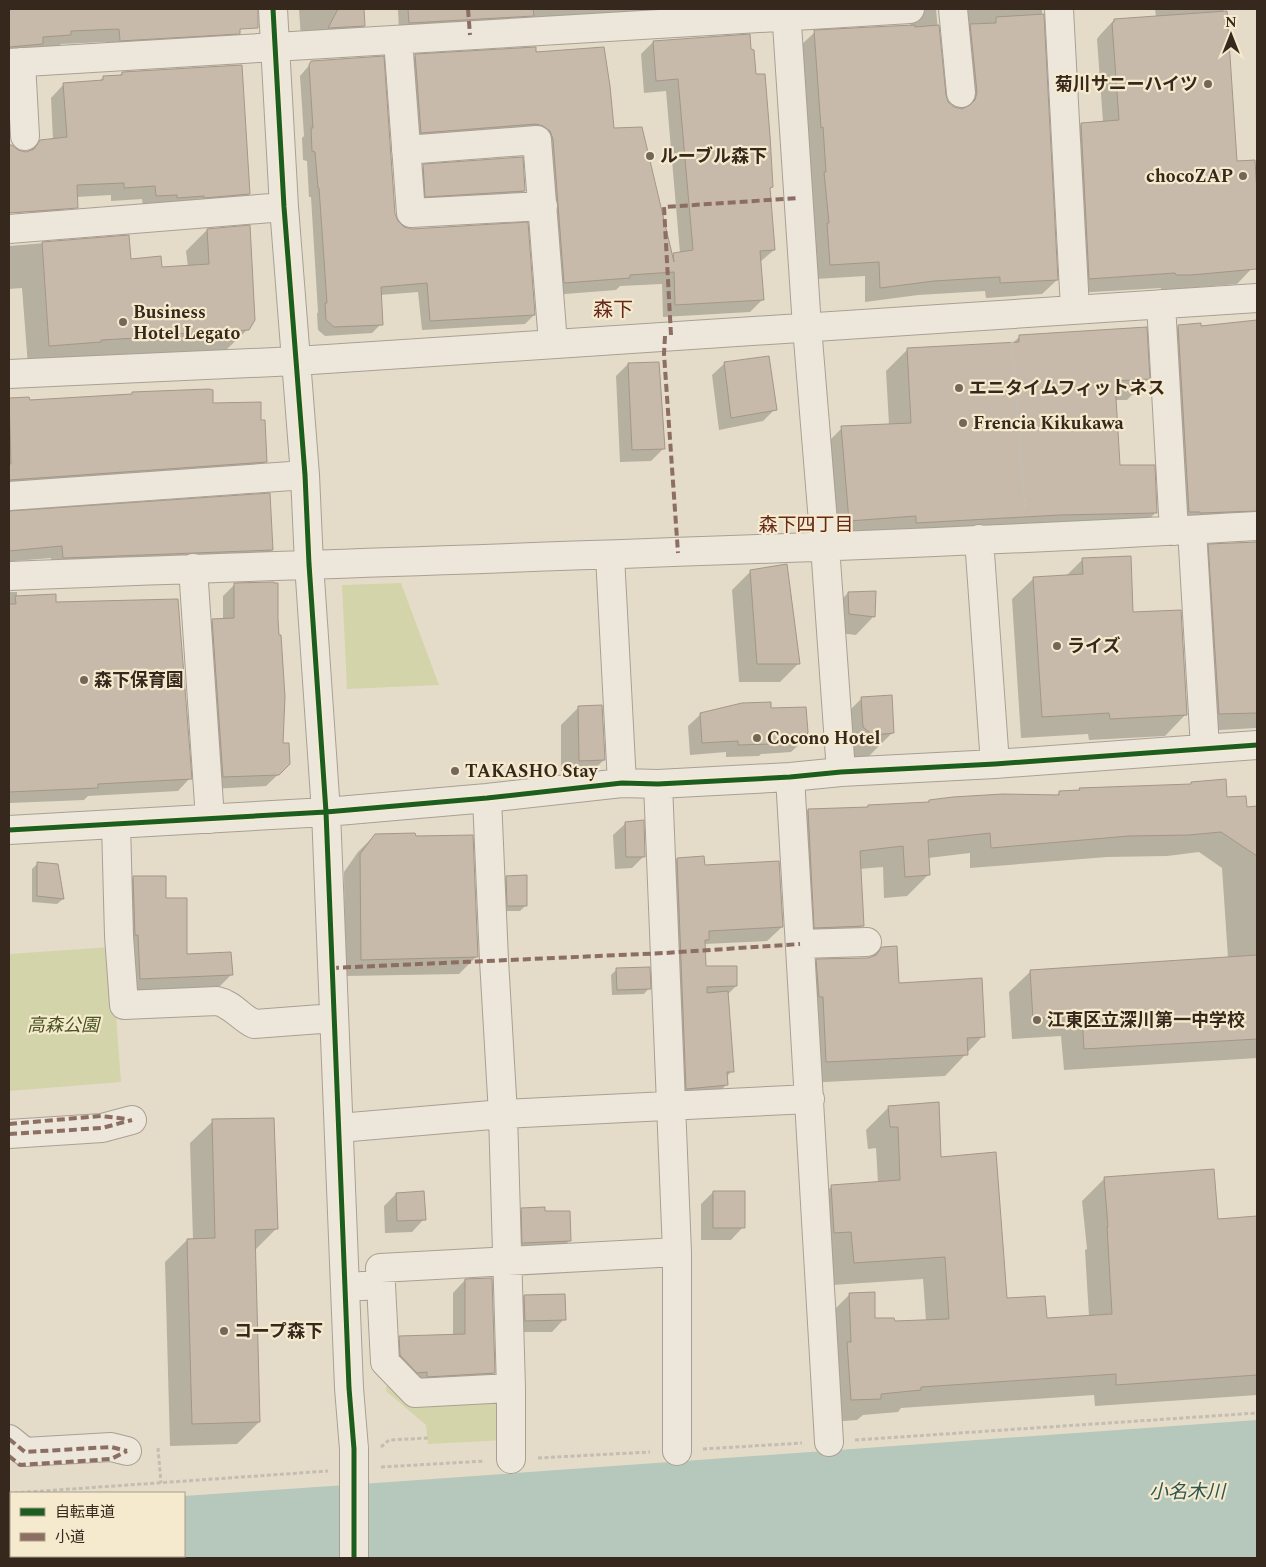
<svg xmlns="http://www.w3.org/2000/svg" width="1266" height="1567" viewBox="0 0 1266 1567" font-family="Spectral,'Noto Sans JP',serif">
<rect width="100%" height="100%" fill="#e4dcc9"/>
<path fill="#d4d4ab" d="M401,583L439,685L347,689L342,585Z
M111,947L121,1082L9,1091V954Z
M388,1375L506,1395V1440L428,1444L426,1425L386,1391Z"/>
<path fill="#b6c8bc" d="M1257,1420V1558H9V1507H11V1556H184V1496L390,1482Z"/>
<path fill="#0003" d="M9,9H237L239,33L225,46L107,53L106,42L61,44L56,48L9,59Z
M299,9H363L364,26L354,36L301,38Z
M398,9H747L531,17L522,26L399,33Z
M900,9H936L944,95L947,102L954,108L962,110L954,22L941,9H1042L1057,280L1042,294L986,298L985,291L918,295L865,302V276L816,279L810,188L812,186L809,142H806L800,46L815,32L911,26L908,15Z
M1155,9H1223L1226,17L1236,162H1254L1257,207V263L1237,284L1175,289H1161V288L1075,293L1066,139L1081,124L1103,122L1097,39L1100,35L1114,20L1156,17Z
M654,41L755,76L772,187L769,189L774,250L760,262L762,300L750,312L663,317L662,284L620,286L616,290L552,295L541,152L409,145L403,68L415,56L535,53L612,130L671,257L674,254L680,253L666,91L644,93L641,54Z
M312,62L394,214L397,222L403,228L534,315L525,324L422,330L418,292L380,295L381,324L372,333L325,336L318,330L317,314L318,312L311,197H309L307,161L303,160L302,138L304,136L300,76Z
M122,73L249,194L235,207L143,209L142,199L111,201V195L76,197L63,211L9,213V146H12L18,151L26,153L40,141L53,140L51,98L64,84L98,82L104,77L119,76Z
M424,166L524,191L518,197L420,202L418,171Z
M207,230L248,329L226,350L117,356L28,366L22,288L9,289V246L128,236L129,260L161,268L188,267L186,251Z
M1255,322L1257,324V727L1256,728L1202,731L1192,563L1209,545L1256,543L1253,534L1183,530L1161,344L1178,327H1200Z
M1019,337L1148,379L1127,400H1115L1119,467L1156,512L1135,534L828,541L821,449L842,428L889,425L886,371L907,350L1012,344Z
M725,363L775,409L763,421L719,430L712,375Z
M628,364L663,449L651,461L620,462L616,376Z
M28,398L29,401L212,405L260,421L265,462L253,474L9,491V400Z
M9,513H10L272,550L260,562L51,570V558L14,561L9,566Z
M1083,559L1132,613L1186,714L1165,736L1089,740L1088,734L1021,738L1012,599L1034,578L1066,576Z
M751,571L799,663L780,682H739L732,590Z
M235,584L278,637L282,744L289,764L266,786L212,789L201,632L213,620H223V596Z
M9,592H17V597L55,604L190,778L178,791L88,796L84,800L9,803Z
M848,593L874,616L856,635L831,632L830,611Z
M861,699L893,732L868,757L848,758L837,723Z
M579,707L604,760L585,778L561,779V725Z
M770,710L804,740L791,752L761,754L759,756L726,757V752L690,755L688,726L701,714Z
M1192,783L1246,808H1257V1058L1064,1070L1061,1036L1012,1039L1009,992L1031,971L1228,958L1222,868L1199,852L1167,856L1107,857L970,868V853L928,858V875L907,896L884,898L883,867L859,869L862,926L841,947L794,949L787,831L808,810L867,808L869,806L927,803L929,801L1055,797L1060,792L1078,791L1080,789L1190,785Z
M626,823L644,856L632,868L615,869L613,835Z
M375,835L476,957L459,974L345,976L344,872L358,852Z
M677,859L704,866L782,927L767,941L704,944L705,968L736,986L727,995L732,1071L726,1077L727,1084L712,1099L672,1103L663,873Z
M38,863L63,899L57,904L32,902V869Z
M134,877L165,899L186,955L231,975L219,987L128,991L121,889Z
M507,877L526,905L520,911H502L501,883Z
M882,948L898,984L983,1036L945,1076L804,1083L795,983L817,960L868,959L872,957Z
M617,969L649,988L644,994L612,995L611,975Z
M889,1107L940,1158L1006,1300L1046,1319L1089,1317L1085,1250L1087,1249L1082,1201L1104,1179L1217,1220L1257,1218V1395L1095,1406L1094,1395L901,1408L898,1412L863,1415L857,1420L830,1422L827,1317L850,1294L874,1319L894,1322L926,1321L923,1279L832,1285L809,1208L832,1186L878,1183L876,1148L868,1149L866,1130Z
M213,1121L276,1229L255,1250L259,1422L237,1444L170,1446L165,1262L187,1240H193L190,1143Z
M713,1192L743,1227L731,1240H701V1204Z
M396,1194L424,1219L412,1232L385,1233L384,1206Z
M522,1209L543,1213L570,1240L557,1253L511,1254L510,1221Z
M465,1280L494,1373L481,1385L415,1388L388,1350L400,1338L453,1336V1293Z
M524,1296L564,1319L552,1332H513L512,1308Z"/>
<path fill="#c7baaa" stroke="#a49789" d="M9,9H258V28L240,29V34L120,41L119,29L71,31V35L43,37V44L9,47Z
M338,9H364L365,26L328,28Z
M408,9H533L534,16L409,23Z
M1227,11L1237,161L1255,160L1257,193V269L1191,275H1176L1175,273L1089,279L1081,123L1119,120L1112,23L1114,22V19Z
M1044,14L1058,280L1000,283V277L934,281L880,288L879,262L830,265L827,223H829L824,172H826L823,127L821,128L814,30L892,26L915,25V27L939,25L946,95L948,102L954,107L962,109L970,105L975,100L977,92L970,24L996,23V17Z
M750,34L751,49L754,50L756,74H765L770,136L773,187L770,188L775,250L760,251L764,300L675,305L674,272L630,275V278L564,283L553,139L550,131L543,126L536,124L421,133L415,54L536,47V52L604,47L610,86L614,128L642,127L674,262L673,253L693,250L678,79L656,81L653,41Z
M384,56L395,214L398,221L404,227L412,229L528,222L535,315L430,321L427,283L381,287L383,325L334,327L326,320L325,303H327L319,188H318L315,152L312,151L311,128H313L309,65L311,61Z
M242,65L250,194L204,198V196L177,198V195L156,196L155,186L124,188V183L77,185L78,208L9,213V145H12L18,150L26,152L34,149L40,140L67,137L63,83L103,80V76L122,75V72Z
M523,157L525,191L425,197L423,164Z
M250,225L255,320L249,330L137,336V338L101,340V342L49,346L42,242L129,235L131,259L161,256L162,267L209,264L207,229Z
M1257,320V511L1200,513V512H1189L1178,325L1201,323V326Z
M1147,327L1150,379L1115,381L1120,465H1155L1157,513L1060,515L916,523V516L849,521L841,426L911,423L907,348L1019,342V335Z
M769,356L777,410L731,418L724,362Z
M659,362L665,449L632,450L628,363Z
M209,389L213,390V403L261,402V420H265L267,462L9,480V464H11L9,398L29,397L30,400L132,394V392Z
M270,493L273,550L63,558L62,546L9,551V511Z
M1257,542V713L1219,714L1208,544Z
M1131,556L1133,612L1181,610L1187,715L1110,719L1109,713L1042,717L1033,577L1083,574L1082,558Z
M787,564L800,664H757L750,570Z
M274,582V583H278V619L279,635H281L285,697L283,743H289L290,764L279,775L223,777L212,619L234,618V583Z
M876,591L875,617L849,614L848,592Z
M56,594V602L178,599L192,779L98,784V788L9,792V604H16L15,596Z
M892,695L894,733L873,735L863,727L861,697Z
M771,702V708L806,707L808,732L805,741L772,742V744L738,745V741L702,743L700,713L742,703Z
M602,705L605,760L579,761L578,706Z
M1226,779L1227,797L1246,796L1247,807L1257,806V856L1221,832L1189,835L1129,836L991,848L990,833L928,840L930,875L905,877L903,846L860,851L864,926L814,928L808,809L868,807V805L929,802V800L953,797L1003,794L1059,795V791L1080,790L1079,788L1191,784V782Z
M644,820L645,857H626L625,822Z
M415,833L416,836L473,835L478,957L361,960L360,854L375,834Z
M704,856L705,865L779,861L783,927L709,931V940H705L706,966H737V986L707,987V993L728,991L734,1072H727L728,1085L686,1089L677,858Z
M37,862L58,864L64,899L37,896Z
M527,875V906H507L506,876Z
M133,876H166V898H187V954L231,952L233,975L140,979L138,935H135Z
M897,946L899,983L982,978L985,1037L967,1038L968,1055L826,1062L823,997H819L816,959L868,958L876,955L882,947Z
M1257,955V1039L1084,1049L1082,1015L1033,1019L1030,970Z
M650,967L651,989L617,990L616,968Z
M939,1102L941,1157L996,1152L1007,1298L1045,1296L1047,1318L1112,1314L1107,1227H1108L1104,1177L1214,1169L1218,1219L1257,1216V1375L1116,1385V1374L921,1387V1390L881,1394V1399L851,1400L847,1342H851L849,1293L875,1292V1318H894L895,1321L949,1319L945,1257L854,1263L851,1232L834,1233L831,1185L900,1180L898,1127H890L888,1106Z
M274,1118L278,1229L255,1230L260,1422L192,1424L187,1239L215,1238L212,1119Z
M424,1191L426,1220L397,1221L396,1193Z
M713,1191H745V1228H713Z
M545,1207V1211H570L571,1241L522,1243L521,1208Z
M492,1278L495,1373L427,1377V1372L417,1373L400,1355L399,1336L465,1334V1279Z
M565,1294L566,1320L525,1321L524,1295Z"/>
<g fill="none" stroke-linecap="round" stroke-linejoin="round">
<g stroke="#a9a093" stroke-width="30">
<path id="minor" d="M273,9L284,207L305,475L309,564L326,812L349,1388L354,1449
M786,9L807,327L825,546L841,772
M953,9L961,93
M1059,9L1075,309
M398,40L411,213L543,206
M21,62L25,136
M9,63L910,9
M406,150L537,140L553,343
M9,229L284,207
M1161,304L1174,531
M9,374L296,361L1257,298
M9,496L305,475
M1192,530L1205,748
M979,539L995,764
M610,556L622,783
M193,568L210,819
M9,576C425,559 841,550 1257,526
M790,777L829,1442
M658,784L677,1252V1451
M487,798L494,960L503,1114L511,1388V1459
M116,824L119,936L124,1005L217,1001C232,1004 241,1018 254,1024L334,1018
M9,830L326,812L487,798L622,783L658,784L790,777L841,772L995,764L1257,745
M800,944L867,942
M339,1128L503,1114L810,1099
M9,1134L102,1128L132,1120
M381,1285L380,1268L677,1252
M362,1286L381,1285L385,1362L415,1393L511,1388
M9,1439L25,1452L111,1447L127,1451"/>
</g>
<path stroke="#c4bdb2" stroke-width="3" stroke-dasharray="4 2.5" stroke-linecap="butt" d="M1012,342L1025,508
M855,1440L1257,1413
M381,1447L389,1440L428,1438
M158,1448L161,1483
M703,1449L802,1443
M538,1458L650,1452
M381,1467L485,1461
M14,1493L328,1471
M9,1494L11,1493"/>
<use href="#minor" stroke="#ece6db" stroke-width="28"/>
<g stroke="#a9a093" stroke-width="30" stroke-linecap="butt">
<path id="minor-bridge" d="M354,1558V1449"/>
</g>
<use href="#minor-bridge" stroke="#ece6db" stroke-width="28"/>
<path stroke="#8d6e63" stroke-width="4" stroke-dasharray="8 4" stroke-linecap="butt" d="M468,9L470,35
M671,335L664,207L799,198
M665,336L664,354L678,553
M331,968L665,953L800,944
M9,1124L101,1116L127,1119
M9,1134L102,1128L132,1120
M9,1439L25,1452L111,1447L127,1451
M9,1456L20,1465L111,1459L127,1451"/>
<g stroke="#f6eace" stroke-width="8">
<path id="cycleway" d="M273,9L284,207L305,475L309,564L326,812L349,1388L354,1449V1558
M9,830L326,812L487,798L622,783L658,784L790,777L841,772L995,764L1257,745"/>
</g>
<use href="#cycleway" stroke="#1b5e20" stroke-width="5"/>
</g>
<g fill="#736759" stroke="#f6eace" stroke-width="2">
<circle cx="1208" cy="84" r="5"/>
<circle cx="650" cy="156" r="5"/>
<circle cx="1243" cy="176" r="5"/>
<circle cx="123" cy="322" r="5"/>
<circle cx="959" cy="388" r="5"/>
<circle cx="963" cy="423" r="5"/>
<circle cx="1057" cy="646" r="5"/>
<circle cx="84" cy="680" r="5"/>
<circle cx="757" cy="738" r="5"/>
<circle cx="455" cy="771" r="5"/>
<circle cx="1037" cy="1020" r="5"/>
<circle cx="224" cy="1331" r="5"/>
</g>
<g text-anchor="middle" stroke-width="4.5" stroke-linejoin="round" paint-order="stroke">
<g font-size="18" font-weight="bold" fill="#36281c" stroke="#f6eace" text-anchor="start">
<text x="1198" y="90" text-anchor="end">菊川サニーハイツ</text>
<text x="660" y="162">ルーブル森下</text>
<text x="1233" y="182" text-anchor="end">chocoZAP</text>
<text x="133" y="318">Business<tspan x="133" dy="21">Hotel Legato</tspan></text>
<text x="969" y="394">エニタイムフィットネス</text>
<text x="973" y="429">Frencia Kikukawa</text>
<text x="1067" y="652">ライズ</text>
<text x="94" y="686">森下保育園</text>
<text x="767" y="744">Cocono Hotel</text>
<text x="465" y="777">TAKASHO Stay</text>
<text x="1047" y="1026">江東区立深川第一中学校</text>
<text x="234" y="1337">コープ森下</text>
</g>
<g font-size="18" font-style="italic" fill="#475421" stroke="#f6eace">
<text x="63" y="1031">高森公園</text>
</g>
<g font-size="19" fill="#64291a" stroke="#f6eace">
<text x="806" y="531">森下四丁目</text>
</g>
<g font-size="19" font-style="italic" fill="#2a5754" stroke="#f6eace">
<text x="1187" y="1498">小名木川</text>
</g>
<g font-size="20" fill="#64291a" stroke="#f6eace">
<text x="613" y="316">森下</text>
</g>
</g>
<rect width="1266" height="1567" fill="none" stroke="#36281c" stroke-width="20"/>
<rect x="10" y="1492" width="175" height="65" fill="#f6eace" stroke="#a99c87"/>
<rect x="20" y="1508" width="25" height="8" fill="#1b5e20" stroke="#a99c87"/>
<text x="55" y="1517" font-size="15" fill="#36281c">自転車道</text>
<rect x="20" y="1533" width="25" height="8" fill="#8d6e63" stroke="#a99c87"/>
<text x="55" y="1542" font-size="15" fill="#36281c">小道</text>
<g transform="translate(1231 35)" stroke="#f6eace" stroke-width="4" paint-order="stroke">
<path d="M0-4L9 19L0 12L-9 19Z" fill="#36281c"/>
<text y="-8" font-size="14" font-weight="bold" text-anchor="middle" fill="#36281c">N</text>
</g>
</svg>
